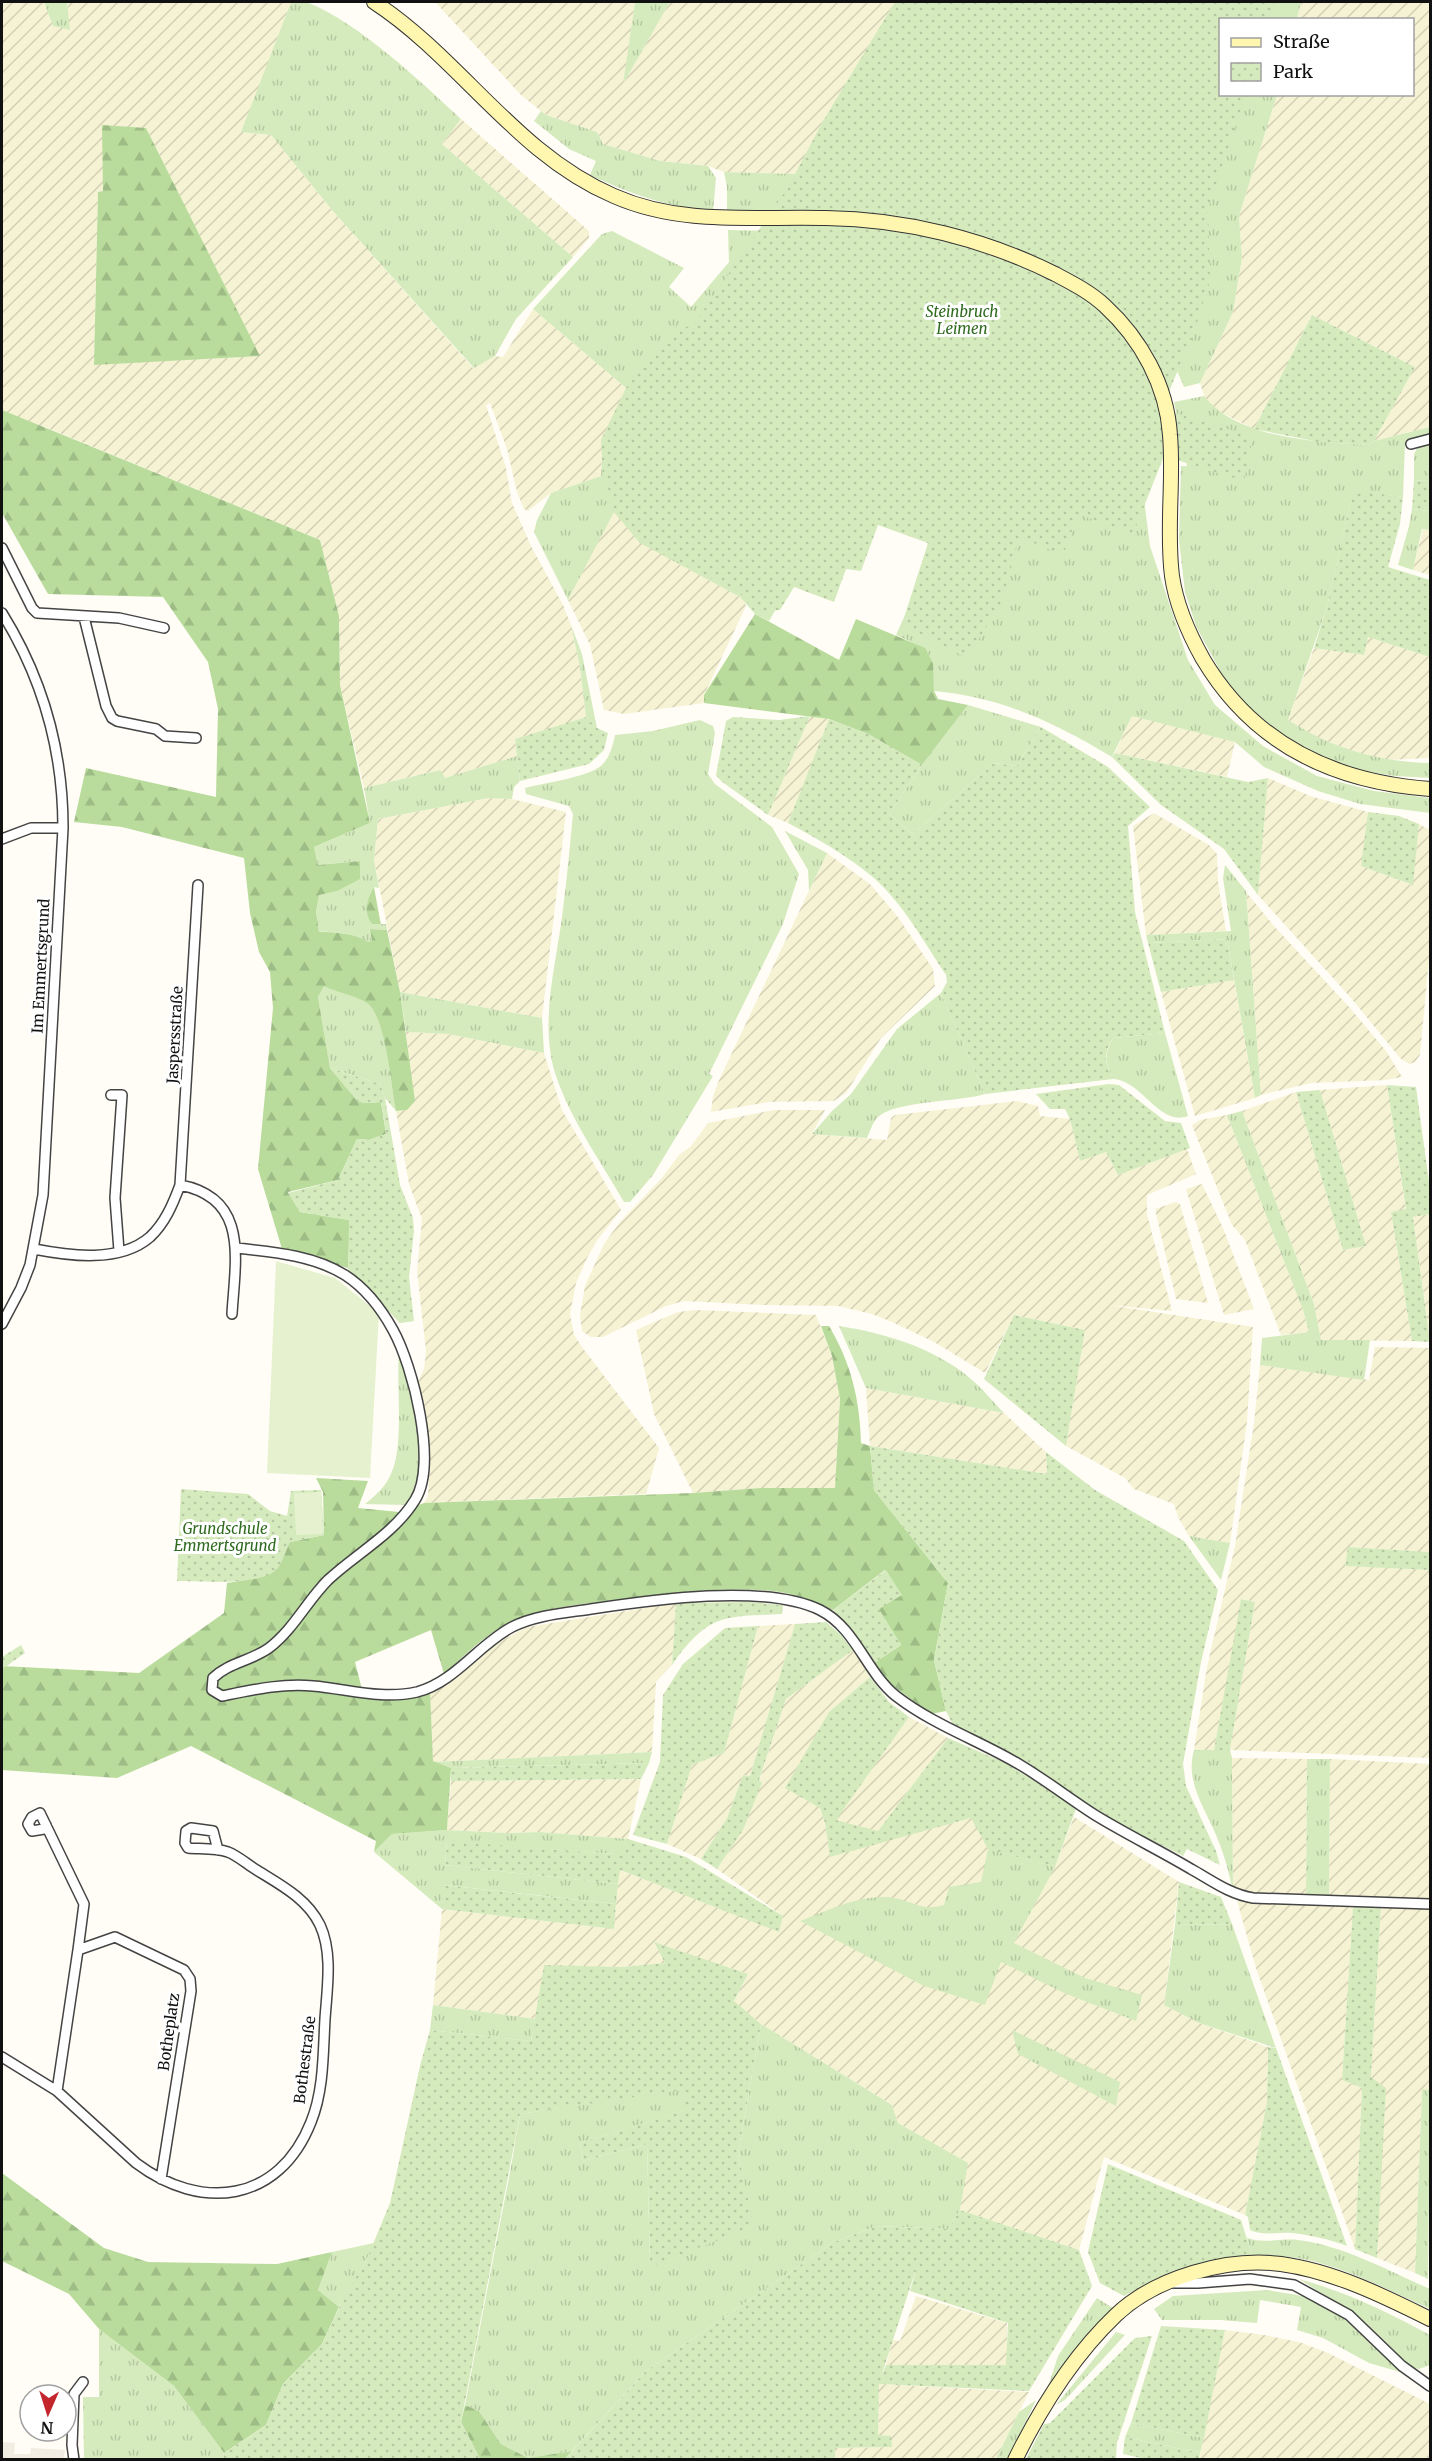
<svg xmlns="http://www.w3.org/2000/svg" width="1432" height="2461" viewBox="0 0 1432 2461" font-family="Merriweather,serif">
<defs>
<pattern id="farmland-furrows" width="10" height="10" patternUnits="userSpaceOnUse" patternTransform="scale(1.5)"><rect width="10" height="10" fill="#f6f3d4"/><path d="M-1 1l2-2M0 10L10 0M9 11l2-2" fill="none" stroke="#d2cfb5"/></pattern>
<pattern id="grass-tufts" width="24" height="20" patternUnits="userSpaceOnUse" patternTransform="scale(1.5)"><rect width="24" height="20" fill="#d5ebbd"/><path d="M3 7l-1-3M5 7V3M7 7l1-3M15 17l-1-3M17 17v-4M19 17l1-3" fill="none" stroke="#b6c8a1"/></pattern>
<pattern id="forest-firs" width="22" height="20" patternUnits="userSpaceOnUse" patternTransform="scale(1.5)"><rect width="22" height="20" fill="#b9dc9c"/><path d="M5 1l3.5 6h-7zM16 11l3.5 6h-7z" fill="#9ebc85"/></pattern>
<pattern id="park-dots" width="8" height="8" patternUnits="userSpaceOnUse" patternTransform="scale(1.5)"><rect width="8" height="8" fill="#d5ebbd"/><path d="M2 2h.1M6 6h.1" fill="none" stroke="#b6c8a1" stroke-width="1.8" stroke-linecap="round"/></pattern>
</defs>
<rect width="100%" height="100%" fill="#fffdf5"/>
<path fill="url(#farmland-furrows)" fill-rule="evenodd" d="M2,2H44L53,26L68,7L67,2H291L242,132L271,135L332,210L473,368L495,356L503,357L533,309L626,388L603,440L601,476L551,493L528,511L524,509L517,492L507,449L490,403L486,405L506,468L512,503L532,548L563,605L571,625L580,667L586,717L515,739L517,756L445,778L439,770L364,788L340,685L339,616L320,540L47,428L2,412ZM146,128L259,355V356L94,364L98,192L103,191Z
M435,2H635L624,82L670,2H895L822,123L795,174L724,172L708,166L660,161L603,144L597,132L546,115L521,95Z
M1301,2H1430V427L1374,441L1415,367L1312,315L1254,429L1214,409L1204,396L1200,383L1233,312L1242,258L1239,216L1277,95L1412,94V20L1297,19Z
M461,119L589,231V238L573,257L442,144Z
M614,511L641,543L740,597L744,601L746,606L704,695V703L624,714L604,710L590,645L568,600Z
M1423,529L1430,530V575L1413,570Z
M1368,637L1430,657V758L1387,760L1357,753L1314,736L1288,720L1314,648L1364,655Z
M1132,715L1235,742L1227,777L1115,753Z
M810,716L829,719L788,823L768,815Z
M1268,778L1310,796L1368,812L1362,866L1412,885L1419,824L1430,830V949L1420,1055L1415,1062L1409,1064L1400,1058L1351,998L1258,895Z
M489,798L512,799L566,812L542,1018L400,992L374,860L378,819Z
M1154,813L1209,845L1217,854L1218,882L1226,931L1146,935L1133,826Z
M827,853L870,884L898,917L933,969L935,986L881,1038L846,1093L834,1101L769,1102L711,1112L713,1096L720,1078Z
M1246,892L1274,926L1350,1008L1386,1051L1402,1077L1386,1080L1311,1083L1261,1095Z
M1234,980L1255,1098L1195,1116L1161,992Z
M406,1032L448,1034L544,1053L562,1110L621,1210L598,1239L587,1258L576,1283L570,1314L574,1335L582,1347L659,1448L646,1494L424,1503L428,1496L430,1459L427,1428L417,1384L424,1369L426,1351L417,1271L422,1219L409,1184L396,1111L407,1110L409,1063Z
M1387,1085L1406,1210L1391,1212L1412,1341L1321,1340L1314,1304L1242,1111L1296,1092L1343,1250L1366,1246L1320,1090Z
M1017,1101L1038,1106L1040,1116L1070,1119L1080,1161L1106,1152L1118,1175L1187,1149L1196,1174L1147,1195V1214L1172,1311L1108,1305L1253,1327L1247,1422L1230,1543L1189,1536L1178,1517L1174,1504L1134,1489L1125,1478L1066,1446L1085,1330L1014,1315L985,1373L934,1342L892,1322L872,1314L838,1306L765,1305L684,1301L666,1306L603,1337H591L582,1331L580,1315L585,1286L604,1244L620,1222L661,1179L679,1155L691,1146L708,1123L774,1110H825L812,1134L887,1140L891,1118L895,1115Z
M1227,1115L1303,1310L1309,1332L1281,1335L1245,1240L1232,1225L1192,1125L1200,1120Z
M1202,1184L1223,1228L1254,1309L1224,1315L1186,1189Z
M1176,1202L1180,1204L1208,1303L1176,1299L1155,1209Z
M1430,1214V1342L1413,1216Z
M695,1310L816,1315L832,1356L840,1399L835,1488H760L693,1493L654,1414L636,1330L678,1312Z
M1375,1347L1430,1348V1552L1349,1547L1345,1565L1430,1570V1758L1230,1750L1255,1602L1242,1599L1214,1750H1194L1207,1667L1235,1546L1254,1423L1260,1365L1369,1380Z
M866,1388L1004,1413L1046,1452L1047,1474L870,1446Z
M676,1603L672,1665L656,1682L652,1752L433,1762L430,1690L450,1683L499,1642L527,1627Z
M795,1624L750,1776L743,1775L727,1818L701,1859L667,1844L692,1765L724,1753L758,1626Z
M853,1650L870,1677L829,1712L820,1808L825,1823L830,1856L971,1818L1055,1867L1074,1817L1179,1882L1164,2005L1199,2023L1268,2047L1267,2102L1245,2215L1104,2157L1079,2250L960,2210L967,2163L898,2123L892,2105L761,2024L734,2002L748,1974L654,1943L666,1963L622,1967L544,1966L535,2019L433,2005L442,1909L614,1929L619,1870L779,1931L783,1916L717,1869L743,1830L786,1699Z
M909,1717L948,1738L878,1831L835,1820Z
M1232,1758L1307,1759L1306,1897L1237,1894L1233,1890Z
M1330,1759L1430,1764V1900L1329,1898Z
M641,1779L628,1839L540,1832L508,1833L447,1830L451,1781Z
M1237,1901L1353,1906L1342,2080L1362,2088L1355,2249L1256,1968Z
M1381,1907L1430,1909V2090H1422L1415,2273L1377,2258L1385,2088L1371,2077Z
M916,2296L1007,2323V2365H886L893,2340L900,2341Z
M1225,2330L1264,2335L1299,2342L1328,2353L1430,2404V2459L1199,2460Z
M879,2384L1029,2392L996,2459H835L834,2448L892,2447L878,2435Z"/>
<path fill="url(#grass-tufts)" d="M44,2H67L70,30L53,26Z
M291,2C297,1 304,0 309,3C360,24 420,81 461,119L442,144L573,257L516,319L495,356L474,368L332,210L271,135L241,132Z
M635,2H670L623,84Z
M895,2H1301L1297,19L1220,20V94L1277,95L1239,216L1242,258L1233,312L1200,383L1184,387L1148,303L1141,476L1150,546L1188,660L1215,705L1263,746L1317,776L1374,791L1430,798V813L1360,804L1318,791L1264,767L1235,742L1132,716L1112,757C1055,723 1002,697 934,691C932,650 933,652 896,635L910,604L930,542L878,523L792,582L769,621L755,614L740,597L640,543L614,512L568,600L534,532L537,520L551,493L601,476L603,440L626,388L533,309L602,234L612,231L684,268L669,287L691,307L729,262L728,230L822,232L794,209L727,214V187L724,172L795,174L822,123Z
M541,111L546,115L597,132L603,144L660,161L708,166L716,178L713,212C666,206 633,195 590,175L596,161L569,149L534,121Z
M1204,396C1238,439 1316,442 1368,445L1374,441L1430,427V437L1405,443L1403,497L1353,491L1327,607L1288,720C1332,748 1378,762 1430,763V778L1395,776L1344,768L1283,738L1232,693L1196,626L1185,592L1179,540L1181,466H1187L1174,402Z
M1430,444V481L1414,480V454L1418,447Z
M1412,509L1430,511V530L1422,529L1413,570L1398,565L1409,526Z
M571,625L582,654L597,728L586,717L580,667Z
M968,705L1041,727L1017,766L994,763L913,834L889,814L922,765Z
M700,720L713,726L715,733L708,774L715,784L772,827L799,874L783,924L709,1074L713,1076L653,1175L630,1202H624C600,1160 570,1119 555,1073C539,1020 557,962 563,909C567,878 570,845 573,814L569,806L526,794L525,788C544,783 589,777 602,765C610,757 613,745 615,735L653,731Z
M517,756L520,781L514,787L512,799L489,798L378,819L374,860L379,888L374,887L372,924H386L387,930L370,929L372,942H368C356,934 333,931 319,932L316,912L319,894L337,891L359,861L318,865L314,847L370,823L364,788L440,770L445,778Z
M785,831L827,853L809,891L808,870Z
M1225,865L1246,891L1261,1095L1255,1098L1227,939L1148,943L1146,935L1231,931L1223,878Z
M324,985C336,992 360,997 367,1003C386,1017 391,1086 396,1111L385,1098L380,1084L330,1068L318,997Z
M400,992L542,1018L544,1053L448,1034L406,1032Z
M941,993L985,1094C958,1102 895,1101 878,1117C873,1121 870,1132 867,1138L812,1134L832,1111L851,1094L897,1029Z
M1165,1033L1188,1116C1159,1127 1142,1080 1113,1079C1105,1062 1104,1054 1113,1038Z
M1242,1111L1314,1304L1321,1340H1370L1364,1380L1260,1365L1262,1338L1309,1332L1303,1310L1227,1115Z
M839,1326C885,1333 935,1348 971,1379C983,1389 993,1402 1004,1413L866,1388Z
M399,1353C413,1390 422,1435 419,1475C418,1486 412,1496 405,1505L365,1504C375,1496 385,1487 390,1476C405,1447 396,1387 399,1353Z
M1189,1536L1230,1543L1221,1580Z
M1194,1750H1230L1232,1758L1233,1890C1229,1875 1226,1860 1220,1845C1209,1813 1184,1785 1194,1750Z
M652,1752L649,1763L451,1768L433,1762Z
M1307,1759H1330L1329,1898L1306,1897Z
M447,1830L508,1833L540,1832L628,1839L615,1854L447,1842L445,1865L618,1884L616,1904L444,1885L442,1909L374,1852L392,1834Z
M988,1849L1055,1867L1014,1943L1085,1978L1142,1995L1136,2021L1064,1993L1001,1962L985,2005L924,1986L800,1921C827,1911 855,1896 885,1897C899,1897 912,1904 925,1907C931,1908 938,1906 944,1905L949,1887L981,1882Z
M1232,1924L1276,2048L1199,2023L1164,2005L1175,1925Z
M433,2005L535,2019L531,2041L430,2030Z
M761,2024L892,2105L898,2123L968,2163L960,2210L948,2229L877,2226L834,2242L646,2371L572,2451L528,2458L501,2444L479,2411L465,2405L511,2167L520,2114L683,2089L684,2111L580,2143L583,2161L647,2144L650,2266L753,2226L738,2154Z
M1012,2030L1120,2082L1116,2106L1018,2054Z
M1422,2089L1430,2090L1428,2279L1415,2273Z
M1247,2238C1264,2244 1281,2238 1298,2240C1342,2245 1391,2272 1430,2289V2309C1391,2291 1350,2270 1308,2260C1289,2256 1270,2256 1252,2255Z
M374,2243L366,2261L339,2307L318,2290L332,2252Z
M1299,2279C1346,2292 1388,2312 1430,2335V2365L1419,2369L1406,2366L1351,2312Z
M1267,2290C1281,2293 1296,2294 1309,2298C1342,2309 1376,2348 1400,2372L1369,2363L1323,2338L1297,2330L1301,2307L1260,2300L1257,2323L1221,2320H1162L1154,2309L1173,2296Z
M1097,2298L1113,2308L1048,2387L1058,2356Z
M99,2329L174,2386L224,2453L223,2459H84L83,2397H99Z
M1116,2332L1125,2335L1065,2400L1056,2405Z
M1036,2400L1008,2459H996L1019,2412Z
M1131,2423L1204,2438L1200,2453L1125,2437Z"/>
<path fill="url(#forest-firs)" d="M102,125L146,128L260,356L94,365L98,192L103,191Z
M2,410L320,540L339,616L340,685L370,823L314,847L318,865L360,861V879L337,891L319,895L316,912L319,932C334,932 356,933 368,942L372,941L370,929L387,930L400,992L415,1101L407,1110L396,1111C391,1087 386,1017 367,1003C359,997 336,992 324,986L318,997L330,1068L357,1100L364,1103L381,1102L386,1134L369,1140L357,1139L338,1180L288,1192L300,1212L350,1220L348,1268L282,1249L258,1169L273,1008L270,972L259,952L250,913L244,858L122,827L74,822L86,768L216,797L218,709L208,662L163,597L48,594L2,513Z
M755,614L839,660L856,619L925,648L933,663L934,691L938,699L968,705L922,765L868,734L829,719L704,703V695Z
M374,887L380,920L381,924H372C363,913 367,899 374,887Z
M821,1326H829C851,1363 860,1400 861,1443L870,1446L874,1490L948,1583L934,1660L946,1711L931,1714L889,1683L874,1663L901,1645L878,1609L885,1570L833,1610C813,1601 794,1593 772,1591C718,1586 660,1594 607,1601C575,1605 542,1608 513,1621C486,1633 465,1655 444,1674L431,1630L355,1662L364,1697L430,1690L433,1761L451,1768L447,1830L392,1834L374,1852L376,1841L191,1746L117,1778L2,1770V1666L139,1673L224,1613L227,1583L257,1578L290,1542L324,1535L323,1492L316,1478L368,1481L358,1508L399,1512L424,1503L693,1493L760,1488H835L840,1399L832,1356Z
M2,2173L104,2248L148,2262L277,2264L332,2252L318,2290L339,2307L322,2344L283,2384L266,2425L224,2453L174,2386L99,2329L69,2294L2,2261Z
M465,2405L479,2411L501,2444L528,2458L572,2451L565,2459H480L461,2422Z"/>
<path fill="url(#park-dots)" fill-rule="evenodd" d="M895,2H1275L1269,19L1220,20V94L1246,95L1208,209L1210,281L1193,335L1170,389L1166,410L1253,437L1244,481L1164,456L1133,534L1078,514L1063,555L1019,537L1002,602L967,658L902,624L928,543L878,525L861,571L846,569L834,602L794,587L780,610L754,612L741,593L640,543L614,511L613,500L603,477L601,440L626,388L677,326L692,327L789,186L822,123Z
M1312,315L1415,367L1374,441L1368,445L1319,442L1254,429Z
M1414,480L1430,481V511L1412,509Z
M1353,490L1403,497L1400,524L1388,567L1430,580V657L1368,637L1364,655L1314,648L1327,607Z
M810,716L768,815L721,781L716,775L726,721L733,717L779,720Z
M586,717L597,728L608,733L604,750L589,764L520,781L515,739Z
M829,719L868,734L922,765L889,814L913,834L994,763L1017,766L1041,727L1108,767L1150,807L1128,826L1135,912L1165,1033L1113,1038C1103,1054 1105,1062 1113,1079L985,1094L941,993L947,982L946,975C924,942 904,905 874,878C848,856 818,839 788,823Z
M1115,753L1248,782L1268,778L1258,895L1224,849L1161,805L1112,757Z
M1368,812L1399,816L1419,824L1413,885L1361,866Z
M1227,939L1234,980L1161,992L1148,943Z
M330,1068L380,1084L385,1098L400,1185L413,1218L414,1231L409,1277L414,1321L400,1323L348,1269L349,1220L300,1212L288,1193L338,1180L357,1139L369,1140L386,1134L381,1102L364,1103L357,1101Z
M1109,1084L1119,1085L1165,1121L1181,1123L1190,1148L1118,1175L1106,1152L1080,1161L1070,1119L1065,1109H1050L1036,1094Z
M1387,1085L1416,1087L1430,1189V1214L1413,1217L1430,1342L1412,1341L1391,1212L1406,1209Z
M1320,1090L1366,1246L1343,1250L1296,1092Z
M1014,1315L1085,1330L1066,1446L984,1379Z
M870,1446L1047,1474L1046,1452L1095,1490L1184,1541L1218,1590L1201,1662L1183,1764L1186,1786L1216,1851L1220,1865L1187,1849L1183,1856L1118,1823L1026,1763L954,1727L946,1711L934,1660L948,1583L874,1490Z
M181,1489L248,1494L270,1511L287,1516L291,1491L321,1490L324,1535L290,1542C286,1550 283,1561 278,1568C263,1587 200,1581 177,1581Z
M1348,1547L1430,1552V1570L1345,1566Z
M886,1570L902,1595L879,1609L901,1645L874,1663L856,1636L833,1610Z
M1241,1599L1255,1602L1230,1750H1214Z
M749,1602L783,1605L782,1614C723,1617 709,1613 672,1665L676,1603Z
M826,1622L840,1634L853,1650L786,1699L759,1780L762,1783L743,1830L717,1869L701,1859L727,1818L743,1775L750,1776L795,1624Z
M758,1626L724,1753L692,1765L667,1844L633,1835L660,1762L663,1695L683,1664L725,1628Z
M21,1645L25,1653L2,1669V1657Z
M870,1677L889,1702L909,1717L836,1820L878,1831L948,1738L1003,1762L1077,1806L1055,1867L988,1849L971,1818L830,1857L825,1823L820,1808L785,1788L829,1712Z
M649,1763L641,1779L451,1781V1768Z
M628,1839L686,1857L783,1916L779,1932L620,1870L618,1884L445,1865L447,1841L614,1854Z
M1179,1882L1221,1897L1232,1924L1175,1925Z
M443,1885L616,1904L614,1929L442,1909Z
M1353,1906L1381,1907L1371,2077L1386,2088L1377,2258L1355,2249L1362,2088L1342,2080Z
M654,1942L748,1974L734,2001L761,2024L738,2154L754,2226L650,2267L647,2144L583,2161L580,2143L683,2111V2090L520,2114L461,2422L480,2459H223L224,2453L266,2425L283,2384L322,2344L346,2293L366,2261L390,2203L420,2066L430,2030L531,2041L544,1965L622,1967L665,1963Z
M1268,2047L1276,2048L1347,2246C1328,2239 1311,2235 1292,2233C1278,2232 1263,2236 1250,2230L1248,2217L1245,2215L1267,2102Z
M1108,2164L1241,2220L1252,2255C1200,2259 1170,2273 1124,2296L1100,2283L1088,2252Z
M960,2210L1079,2250L1092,2286L1029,2391L879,2384L878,2435L891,2436L892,2447L835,2448V2459H565L646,2371L834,2242L877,2226L948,2229ZM917,2266L910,2291L1008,2323L1006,2365H886L881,2377Z
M1161,2326L1225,2330L1204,2438L1131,2423Z
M1152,2336L1117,2443L1116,2459H1026L1044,2424L1050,2423L1135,2338Z
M1125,2437L1200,2453L1199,2459H1145L1123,2454Z"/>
<path fill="#e6f2cf" d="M276,1261L335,1278L379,1313L370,1478L267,1473Z
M321,1492L323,1534L296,1535L294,1493Z"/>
<path fill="#f1ede2" d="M2,2442L15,2443L14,2454H30L31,2448L65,2450L64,2459H2Z"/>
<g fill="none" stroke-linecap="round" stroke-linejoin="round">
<g stroke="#444" stroke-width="12">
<path id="street" d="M1411,444L1430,439
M2,548L32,608L37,613L119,618L164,628
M2,613C43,679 63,750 63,828L43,1195L30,1265L21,1288L2,1324
M84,617L106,706L112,718L117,721L156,729L165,736L196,738
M2,839L31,828H63
M198,885L180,1185C250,1198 235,1261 232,1314
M111,1095H122L115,1198L119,1251
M236,1248C273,1252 313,1255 345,1275C365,1288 382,1310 393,1330C413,1366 438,1464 415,1500C394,1534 357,1553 328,1580C307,1601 293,1630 269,1648C251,1661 228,1663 213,1678L212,1690L222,1696C252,1690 282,1683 313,1686C348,1689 382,1700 417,1692C455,1682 478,1645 512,1627C535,1615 565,1613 591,1609C651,1600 765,1583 820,1610C856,1628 866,1672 896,1696C935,1726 981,1741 1022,1766C1047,1781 1070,1799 1095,1815C1126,1834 1159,1850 1191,1869C1211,1880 1229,1894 1253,1898L1430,1904
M34,1249C70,1256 120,1263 150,1237C165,1223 173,1204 180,1185
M46,1825L44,1829L32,1831L28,1824L32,1817L40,1813L84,1904L78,1950
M2,2057L57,2091L136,2163C201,2212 279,2203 311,2122C324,2090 323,2053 325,2019C327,1989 333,1953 320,1925C307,1898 279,1884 255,1869C247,1864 238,1856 228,1852C216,1848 200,1849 188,1848L185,1843L186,1831L191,1828L213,1831L218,1850
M57,2091L78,1950L115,1937L184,1970L190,1979L191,1991L161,2179
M1174,2283H1198L1250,2279L1294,2285L1349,2315L1402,2366L1430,2386
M74,2460L72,2445L74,2394L83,2382"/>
</g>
<g stroke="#333" stroke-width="16">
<path id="secondary" d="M374,2C461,59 516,154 614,196C682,226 754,216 826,218C905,219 985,239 1055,274C1072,283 1090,292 1105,306C1141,339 1167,386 1170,435C1174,482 1166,529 1172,576C1176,604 1189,634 1203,659C1254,745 1334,782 1430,789
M1015,2460C1041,2407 1073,2356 1116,2315C1156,2277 1228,2257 1281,2264C1333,2271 1384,2296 1430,2319"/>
</g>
<use href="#street" stroke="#fff" stroke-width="9"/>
<use href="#secondary" stroke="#fff6b0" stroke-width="14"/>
</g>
<g text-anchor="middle" stroke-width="6" stroke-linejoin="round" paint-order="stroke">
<g font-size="15" font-style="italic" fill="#2f6b1f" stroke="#fff">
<text x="962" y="317">Steinbruch<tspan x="962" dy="17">Leimen</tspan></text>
<text x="225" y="1534">Grundschule<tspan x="225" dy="17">Emmertsgrund</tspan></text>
</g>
<g font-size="15" fill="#111" stroke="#fff">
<text transform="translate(41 966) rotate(-87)" y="5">Im Emmertsgrund</text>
<text transform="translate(175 1035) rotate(-87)" y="5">Jaspersstraße</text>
<text transform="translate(169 2032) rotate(-82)" y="5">Botheplatz</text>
<text transform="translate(305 2060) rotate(-83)" y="5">Bothestraße</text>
</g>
</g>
<rect width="1432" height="2461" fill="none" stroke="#111111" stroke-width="6"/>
<rect x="1219" y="18" width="195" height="78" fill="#ffffff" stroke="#a0a0a0" stroke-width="1.5"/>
<rect x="1231" y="38" width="30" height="9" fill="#fff6b0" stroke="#a0a0a0" stroke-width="1.5"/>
<text x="1273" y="48" font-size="18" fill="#111111">Straße</text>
<rect x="1231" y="63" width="30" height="18" fill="url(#park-dots)" stroke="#a0a0a0" stroke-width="1.5"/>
<text x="1273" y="78" font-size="18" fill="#111111">Park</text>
<g transform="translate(48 2413) rotate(183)"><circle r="28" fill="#ffffff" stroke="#a0a0a0" stroke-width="1.5"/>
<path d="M0-4.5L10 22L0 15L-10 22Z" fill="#c4262e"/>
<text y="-9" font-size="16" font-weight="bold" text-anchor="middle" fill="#111111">N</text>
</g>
</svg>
